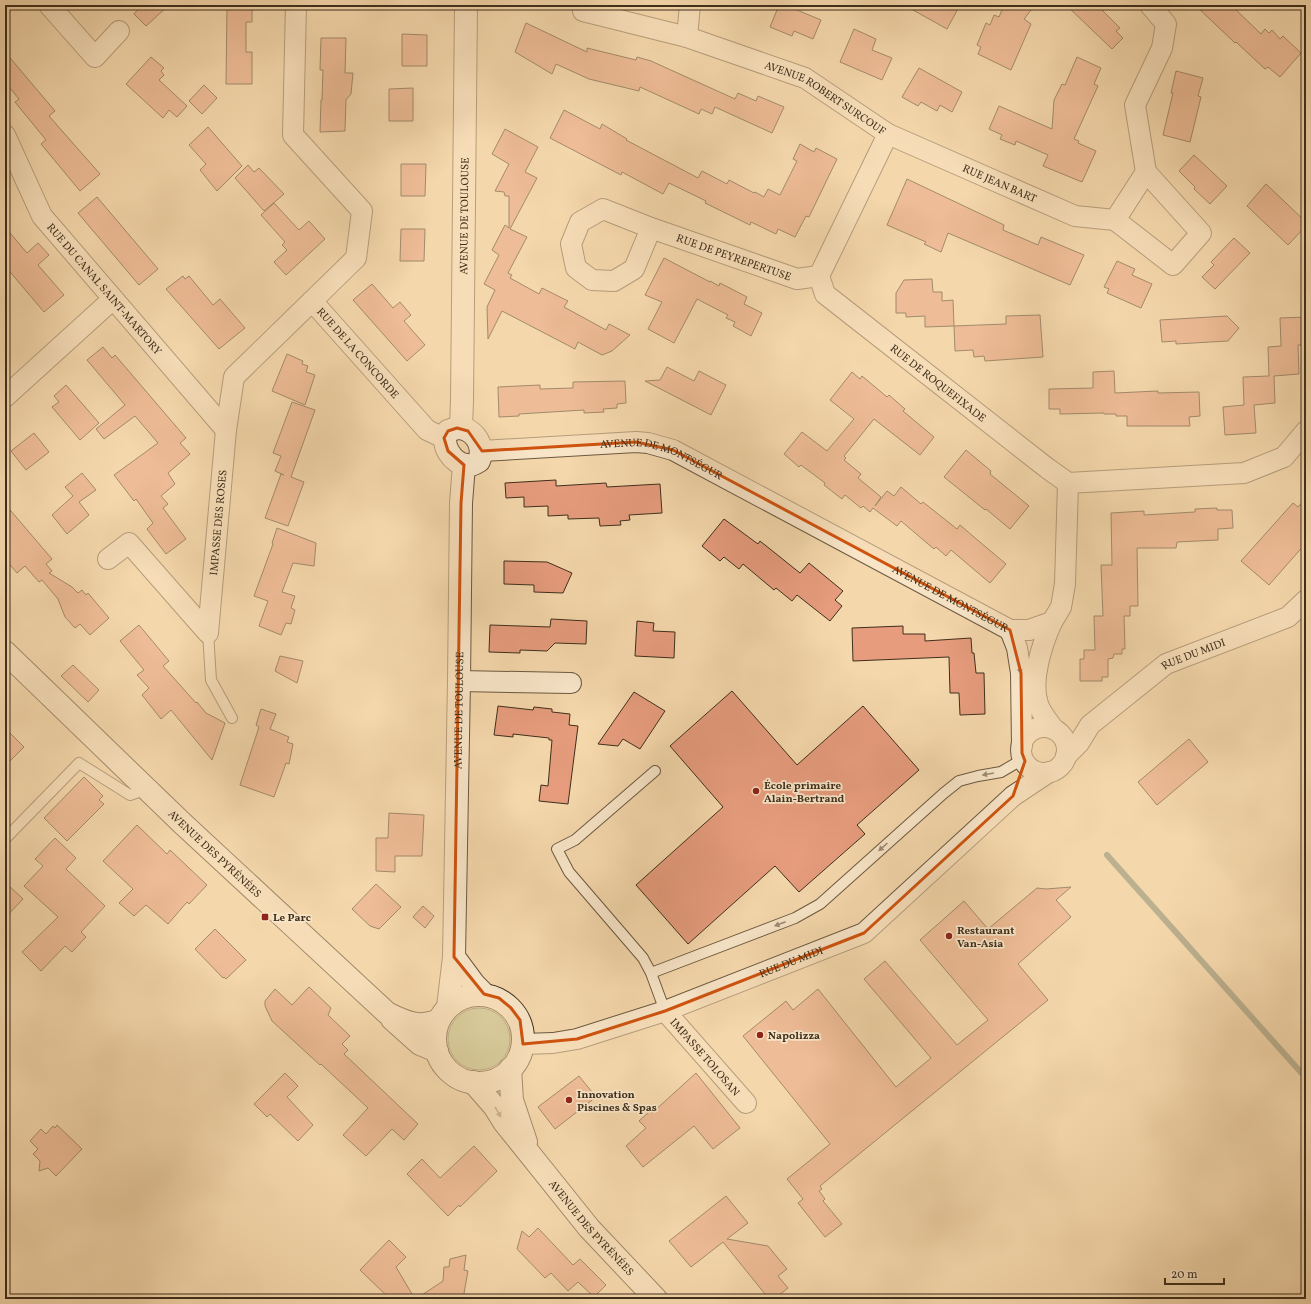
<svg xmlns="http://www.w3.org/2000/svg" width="1311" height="1304" viewBox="0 0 1311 1304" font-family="Vollkorn,serif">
<rect width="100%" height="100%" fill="#f4d7ab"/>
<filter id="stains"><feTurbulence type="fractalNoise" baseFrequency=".005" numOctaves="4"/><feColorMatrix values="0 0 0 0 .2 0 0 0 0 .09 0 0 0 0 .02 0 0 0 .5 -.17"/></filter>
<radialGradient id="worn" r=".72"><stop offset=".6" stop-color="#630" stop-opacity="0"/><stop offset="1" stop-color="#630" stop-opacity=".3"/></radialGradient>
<path fill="#b9bf8b" stroke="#7c7754" d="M448 1039a31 31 0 1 1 62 0a31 31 0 1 1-62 0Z"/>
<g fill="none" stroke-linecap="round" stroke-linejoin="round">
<path stroke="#77826e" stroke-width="6" d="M1107,855L1306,1078"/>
</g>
<path fill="#e69c7d" stroke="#3f2f1c" d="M142,5H169L146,26L134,14Z
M227,5H252V22H246V52H252V84H226Z
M779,5H785L821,20L813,39L794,31L792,36L770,27Z
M904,5H960L947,29Z
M1004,5H1035L1024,19L1031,24L1011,70L978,54L981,47L977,45L986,23L990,25L994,15L999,17Z
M1066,5H1097L1120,28L1116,31L1123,38L1112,49Z
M1195,5H1231L1261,34L1265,29L1269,33L1272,30L1280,39L1283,36L1301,53L1280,77L1268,67L1265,69L1236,42L1235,43Z
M526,23L587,52V48L636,60L637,57L651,61L735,99L738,93L756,101L758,96L784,107L772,133L715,107L712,114L701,109L699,114L640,87L639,91L589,79L556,64L552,74L515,52Z
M854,29L876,39L872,50L892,58L882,80L840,62Z
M402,34L427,35V66H402Z
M321,38H346L345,73H353L351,94L346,100L345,131L320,132L321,100H322L323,70H320Z
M5,52L55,111L49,116L100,174L80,191L41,144L46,140L15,102L19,99L5,82Z
M151,57L164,68L161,71L164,75L159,80L187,106L177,117L169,110L163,118L126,84Z
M1077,57L1101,68L1094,84L1098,86L1074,139L1079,141L1078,143L1096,151L1082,182L1043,166L1048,155L1016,141L1015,145L1000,139L1002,135L989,129L999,106L1052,129L1054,100L1062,84L1065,85Z
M919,68L962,92L952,112L940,105L937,111L921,102L918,106L902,97Z
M1176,71L1203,78L1198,96L1201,97L1190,142L1163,135L1173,93H1171Z
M204,85L217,98L202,114L189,101Z
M413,88V121H389V89Z
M564,110L600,129L602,124L627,139L626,140L698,178L702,171L727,184L729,180L754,193L755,192L764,197L768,189L780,195L797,161L793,159L800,144L814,152L816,148L837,159L809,217L806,216L795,237L778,229L776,234L751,222L750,225L705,203L706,201L669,183L663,194L622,172L621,175L550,138Z
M208,127L242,166L217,191L200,170L206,164L189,145Z
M505,129L538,147L525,172L537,178L510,229L527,237L508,273L512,275L510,278L539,294L542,288L568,301L564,307L606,330L609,324L630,335L612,351L602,355L578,342L575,349L502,311L488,339L487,307L495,290L484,284L499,255L492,250L505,225L509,228V196H505L504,192L495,191L509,164L492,154Z
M1194,155L1227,186L1210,204L1194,189L1195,187L1179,171Z
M401,164H426L425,196H401Z
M248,165L254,172L259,168L284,194L264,211L235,178Z
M907,179L1004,225L1003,230L1038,245L1041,237L1084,255L1070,285L948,233L941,252L924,244L926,242L887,225Z
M1266,184L1306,222V226L1288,245L1247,206Z
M97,197L158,269L139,285L78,213Z
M274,203L299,230L309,221L325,239L286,275L274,262L287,250L282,245L285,242L261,215Z
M5,227L27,253L38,243L49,255L38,265L64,295L44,312L5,266Z
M401,229H425L424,261H400Z
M1234,238L1250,253L1215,289L1202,277L1214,265L1211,262Z
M664,258L710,282V281L719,286L720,283L747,297L744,304L762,313L751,336L733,326L735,322L726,318L728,315L697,299L674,343L648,329L662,302L645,295Z
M1117,261L1135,269L1132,275L1152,284L1141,308L1107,293L1109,289L1104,287Z
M183,276L185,279L189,276L213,305L220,299L245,328L219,349L166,289Z
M932,279L933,292H942V301L953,300L954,326L925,327V316L906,317V313H896V293L904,280Z
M372,284L393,308L400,302L411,315L404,321L425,345L407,361L353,300Z
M1040,315L1043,357L985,361L984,356L974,357L973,350L955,351L954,326L1006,324V316Z
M1227,316L1239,328L1228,341L1176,344V341L1162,342L1160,320Z
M1306,317V345H1298L1299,374L1274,376L1275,403L1254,405L1256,433L1225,435L1223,407L1244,405L1243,377L1269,376L1268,347L1281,346L1280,318Z
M103,347L112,358L115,355L186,438L180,443L190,454L168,473L175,484L161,496L168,504L163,508L186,539L166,554L147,529L153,523L136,499L134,501L114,475L158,443L135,416L104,439L96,429L125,405L87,360Z
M287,354L303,361L302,364L308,366L306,372L315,375L305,405L272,391Z
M667,367L694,381L699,371L726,385L711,415L645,381L660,380Z
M1114,371L1115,393L1158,391V393L1199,392L1200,416L1189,417L1190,426H1127V416H1116V414H1104V413L1060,414V409H1049V389L1093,388V372Z
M852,372L860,379L862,376L887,397L889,395L905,409L903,411L934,437L920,455L874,419L844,456L846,458L844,460L861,474L858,478L881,497L875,506L887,491L894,496L901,487L921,504L923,502L957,529L960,525L974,537L1006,564L990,583L951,550L946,556L936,547L934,549L901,521L897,526L873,508L870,512L863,506L861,508L845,495L842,499L824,485L825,483L801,465L799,467L784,454L802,432L827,451L854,419L830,400Z
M625,381L626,403L617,404V408L603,409L604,412L584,413V410L519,414V416L499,417L498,387L540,385V389L573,388V382Z
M66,385L99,423L80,440L52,407L59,402L54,396Z
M292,402L315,410L291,477L304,482L288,526L265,518L281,474L284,475L275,471L281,456L273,453Z
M34,433L49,452L26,470L11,451Z
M966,450L991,471L990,474L1029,506L1010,529L986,509L985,510L944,477Z
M82,473L96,490L79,502L89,515L67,534L52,515L73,496L65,487Z
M556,480V486L606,483L607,487L660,484L662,513L629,515L630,520L620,521L621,525L600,526L599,518L568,519V515L548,516V506L524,507V497L506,498L505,483Z
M1306,498V543L1269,585L1241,561L1293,503L1298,507Z
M5,504L52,559L46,564L52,571L49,573L72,587L78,593L82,590L86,595L88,593L109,618L90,635L80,624L75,628L65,617L58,599L42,580L39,582L25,566L17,573L5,559Z
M1217,508V510H1232L1233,528L1218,529V540L1177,542L1176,548H1137L1138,606H1130V616H1124L1125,649H1122V654H1114L1113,658L1108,659V677H1102V681H1080V659H1084V650H1095L1094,616H1103L1101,565H1112L1111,513L1144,511V515L1195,512V509Z
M724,519L758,544L760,541L800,573L809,563L843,591L835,600L842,606L830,621L797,595L792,601L776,588L774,590L743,564L739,569L724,557L720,561L702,546Z
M277,528L316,543L314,566L293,563L282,592L295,596L291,608L295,610L291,624L286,623L281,635L259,626L268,601L254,596L273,544L272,543Z
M504,561L547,562L572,573L563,593L534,592V585L504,584Z
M551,619L587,621L586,644L555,643L547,651L520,650V653L489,652L490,625L550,627Z
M637,621L654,623L653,631L675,632L674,658L635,656Z
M139,625L169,661L163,666L196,703L197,702L206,713L225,723L212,760L171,710L161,719L142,695L149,688L137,675L144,670L120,641Z
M903,626V634H925V641L971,638L972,653H974L976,673H984L985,714L960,715L959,693H950L949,657L853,661L852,628Z
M280,656L303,661L297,683L275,671Z
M73,665L99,690L88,702L61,676Z
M732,691L797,765L863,706L919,770L857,825L865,834L799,892L775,866L688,944L636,885L723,807L670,746Z
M634,692L665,711L640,749L623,739L618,746L598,744Z
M498,706L533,710L534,707L552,709V712L570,714L569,725L578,726L568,804L539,801L541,785L548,786L552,740H549V738L513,734V737L494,735Z
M261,709L276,714L270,729L289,737L287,742L293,744L289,764L286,763L274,797L240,785L259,727L256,725Z
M5,728L24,747L5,766Z
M1189,739L1208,762L1157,805L1138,782Z
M84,777L103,796L99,800L104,804L67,841L44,818Z
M389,813L424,815L422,856H395V872L376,871V838H388Z
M137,825L167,854L170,850L207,885L189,904L187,902L168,924L146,905L134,916L119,903L133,889L103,861Z
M55,838L76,858L66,869L105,906L81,932L86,937L72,952L65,946L41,971L22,952L58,917L24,886L43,866L35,859Z
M5,882L23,899L5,918Z
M376,884L401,907L379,929L370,926L352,909Z
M1071,887L1056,900L1071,917L1018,964L1048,1000L820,1186L822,1189L819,1191L825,1199L823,1201L842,1224L825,1237L798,1203L803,1199L787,1179L830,1144L743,1036L786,1001L793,1010L818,989L896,1087L931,1058L864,979L885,961L957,1045L988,1020L920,940L964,901L988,929L1037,888L1046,889Z
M423,906L434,916L425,928L413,917Z
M215,929L246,960L226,979L224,977L223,978L195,949Z
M309,987L331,1008L328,1015L350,1036L342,1044L348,1050L344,1054L418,1124L404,1140L392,1129L366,1156L343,1135L368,1108L321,1064L320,1065L272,1021L265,1006V1001L275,989L292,1005Z
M285,1073L298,1086L287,1097L313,1125L298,1141L270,1114L267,1117L254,1104Z
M696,1073L740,1128L713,1149L694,1126L643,1167L626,1146L646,1128L639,1121L650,1111L652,1113Z
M579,1076L596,1097L555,1129L538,1107Z
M57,1125L82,1149L56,1176L48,1168L39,1171L40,1161L33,1154L38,1149L30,1141L41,1129L46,1134L53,1126L55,1128Z
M474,1146L497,1171L460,1207L459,1205L448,1216L407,1174L422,1159L440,1178Z
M726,1196L748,1223L727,1239L768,1246L787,1269L778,1276L788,1288L774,1299H769L723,1242L691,1267L669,1241Z
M538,1228L573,1265L580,1259L606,1285L594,1297L578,1282L568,1291L551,1273L545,1278L517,1249L522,1231L529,1237Z
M389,1240L406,1257L396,1267L415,1299H390L360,1270Z
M466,1255L464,1270L468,1271L463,1299H416L443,1281L444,1267H449L450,1259Z"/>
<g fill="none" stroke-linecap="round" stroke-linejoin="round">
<g stroke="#6c5940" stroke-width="12">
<path id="service" d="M208,633L211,680L232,718
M655,771L575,840L557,849L569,872L643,958L651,973L665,1011
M5,839L79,763L130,795L147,789
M651,973L795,918L820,904L944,793L959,781L978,776L1001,772L1023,759"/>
</g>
<g stroke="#6c5940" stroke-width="22">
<g id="minor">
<path d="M49,5L95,57L119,31"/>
<path id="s1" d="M296,5L293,135L362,211L356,258L312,301L427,430L444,438"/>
<path id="s2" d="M690,5L687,37L805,78L888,134L819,276"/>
<path d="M583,11L687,37"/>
<path id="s3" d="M888,134L1075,216L1115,220L1146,172L1135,105L1162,48L1166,24L1150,5"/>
<path id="s4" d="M5,135L42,216L226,430"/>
<path d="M1115,220L1173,265L1201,233L1146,172"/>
<path id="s5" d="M651,228L634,269L614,281L592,280L576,268L571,244L580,222L603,209L651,228L797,279L819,276"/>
<path id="s6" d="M819,276L825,294L1047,468L1068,483"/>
<path d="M5,397L113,299"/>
<path id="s7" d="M482,451L636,442L648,443L673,450L1010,630H1029L1052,622L1061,607L1065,584L1068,483L1244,473L1284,457L1306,431"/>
<path id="s8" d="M108,559L129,543L208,633L226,430L234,377L312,301"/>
<path d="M1052,622C1042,644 1030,681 1038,704C1041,713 1048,721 1053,728"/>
<path d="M1010,630L1017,648L1021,673L1022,746"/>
<path d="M459,681L571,683"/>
<circle cx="1044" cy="750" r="23"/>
<path id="s9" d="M1066,756L1079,743L1090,725L1166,664L1288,617L1306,600"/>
<path id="s10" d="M665,1011L746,1103"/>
<path id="s11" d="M523,1044L553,1043L577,1039L665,1011L864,933L1013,796L1049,772"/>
</g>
</g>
<g stroke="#6c5940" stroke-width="24">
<g id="tertiary">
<path d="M457,428C474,428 485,445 479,461C476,463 472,466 467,465C453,464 439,444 448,431Z"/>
<path id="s12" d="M461,428L462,400L466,5"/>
<path d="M454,957L474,984L484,994"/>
<path id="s13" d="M448,1007L454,957L459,681L461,503L464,465"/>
</g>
</g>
<g stroke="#3f2f1c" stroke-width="24">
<g id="secondary">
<path id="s14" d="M5,652L182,823L387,1013C405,1022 420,1029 439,1020"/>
<circle cx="479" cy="1039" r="44"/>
<path d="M392,1019L420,1044L437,1051"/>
<path d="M510,1069L512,1100L526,1142"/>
<path id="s15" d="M473,1082L494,1106L504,1122L589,1228L656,1299"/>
</g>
</g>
<use href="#service" stroke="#f8e5c8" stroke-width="10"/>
<use href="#minor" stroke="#f8e5c8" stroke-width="20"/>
<use href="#tertiary" stroke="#f8e5c8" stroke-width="22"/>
<use href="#secondary" stroke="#f8e5c8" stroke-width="22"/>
</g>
<defs><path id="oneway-solid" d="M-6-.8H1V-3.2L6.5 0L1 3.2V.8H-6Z"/></defs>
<g fill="#9c8a72">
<use href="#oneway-solid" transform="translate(1020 668) rotate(82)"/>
<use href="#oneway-solid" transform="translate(988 774) rotate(170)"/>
<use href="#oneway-solid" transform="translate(883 847) rotate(138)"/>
<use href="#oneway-solid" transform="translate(780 924) rotate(159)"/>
<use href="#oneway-solid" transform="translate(498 1112) rotate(60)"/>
</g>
<path d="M0 0H1311V1304H0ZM457,428L468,431L482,451L636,442L673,450L1010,630L1021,673L1022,753L1025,761L1013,796L864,933L665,1011L577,1039L523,1044L520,1020L511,1008L499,998L484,994L454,957L461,503L464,465L448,451L444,438L448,431Z" fill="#f4d7ab" fill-opacity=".55" fill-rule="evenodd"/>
<path fill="none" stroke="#cf530e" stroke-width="3" stroke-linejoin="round" d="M457,428L468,431L482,451L636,442L673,450L1010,630L1021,673L1022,753L1025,761L1013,796L864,933L665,1011L577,1039L523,1044L520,1020L511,1008L499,998L484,994L454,957L461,503L464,465L448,451L444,438L448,431Z"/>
<g fill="#8f2418" stroke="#f8e5c8" stroke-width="1.5">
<circle cx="756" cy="791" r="4"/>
<rect x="261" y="913" width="8" height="8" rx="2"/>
<circle cx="949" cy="936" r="4"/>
<circle cx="760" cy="1035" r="4"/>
<circle cx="569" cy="1100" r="4"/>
</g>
<g text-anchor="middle" stroke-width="3.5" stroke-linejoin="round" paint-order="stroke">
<g font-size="11" fill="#3f2f1c" stroke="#f8e5c8">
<text dy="4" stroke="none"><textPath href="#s2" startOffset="184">AVENUE ROBERT SURCOUF</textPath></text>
<text dy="4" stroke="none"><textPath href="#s3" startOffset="122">RUE JEAN BART</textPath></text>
<text dy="4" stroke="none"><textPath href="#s12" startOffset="212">AVENUE DE TOULOUSE</textPath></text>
<text dy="4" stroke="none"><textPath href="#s5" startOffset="324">RUE DE PEYREPERTUSE</textPath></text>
<text dy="4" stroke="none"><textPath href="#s4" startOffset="185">RUE DU CANAL SAINT-MARTORY</textPath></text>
<text dy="4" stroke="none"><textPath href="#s1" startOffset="411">RUE DE LA CONCORDE</textPath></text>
<text dy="4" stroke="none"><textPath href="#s6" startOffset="163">RUE DE ROQUEFIXADE</textPath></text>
<text dy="4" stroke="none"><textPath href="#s7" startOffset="183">AVENUE DE MONTSÉGUR</textPath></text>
<text dy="4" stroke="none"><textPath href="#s8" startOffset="257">IMPASSE DES ROSES</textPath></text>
<text dy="4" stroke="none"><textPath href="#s7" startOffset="507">AVENUE DE MONTSÉGUR</textPath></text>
<text dy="4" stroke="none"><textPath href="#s9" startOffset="166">RUE DU MIDI</textPath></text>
<text dy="4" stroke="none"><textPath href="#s13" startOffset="297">AVENUE DE TOULOUSE</textPath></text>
<text dy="4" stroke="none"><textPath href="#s14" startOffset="291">AVENUE DES PYRÉNÉES</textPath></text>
<text dy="4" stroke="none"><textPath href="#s11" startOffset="282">RUE DU MIDI</textPath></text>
<text dy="4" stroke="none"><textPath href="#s10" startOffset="61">IMPASSE TOLOSAN</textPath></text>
<text dy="4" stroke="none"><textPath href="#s15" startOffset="188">AVENUE DES PYRÉNÉES</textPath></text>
</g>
<g font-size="11" font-weight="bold" fill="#3f2f1c" stroke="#f8e5c8" text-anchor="start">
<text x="764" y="789">École primaire<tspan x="764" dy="13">Alain-Bertrand</tspan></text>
<text x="273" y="921">Le Parc</text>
<text x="957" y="934">Restaurant<tspan x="957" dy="13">Van-Asia</tspan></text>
<text x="768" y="1039">Napolizza</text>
<text x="577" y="1098">Innovation<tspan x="577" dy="13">Piscines &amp; Spas</tspan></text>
</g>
</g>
<rect width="1311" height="1304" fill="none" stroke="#f4d7ab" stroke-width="20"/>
<rect x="6" y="6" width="1299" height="1292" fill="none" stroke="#3f2f1c" stroke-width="2"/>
<rect x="10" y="10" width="1291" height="1284" fill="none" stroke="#3f2f1c"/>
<path d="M1165 1278v6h59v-6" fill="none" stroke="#3f2f1c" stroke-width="2"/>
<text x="1171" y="1278" font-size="12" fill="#3f2f1c" stroke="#f8e5c8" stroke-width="3" paint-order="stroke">20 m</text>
<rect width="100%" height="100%" filter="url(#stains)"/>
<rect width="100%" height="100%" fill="url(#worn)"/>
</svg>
